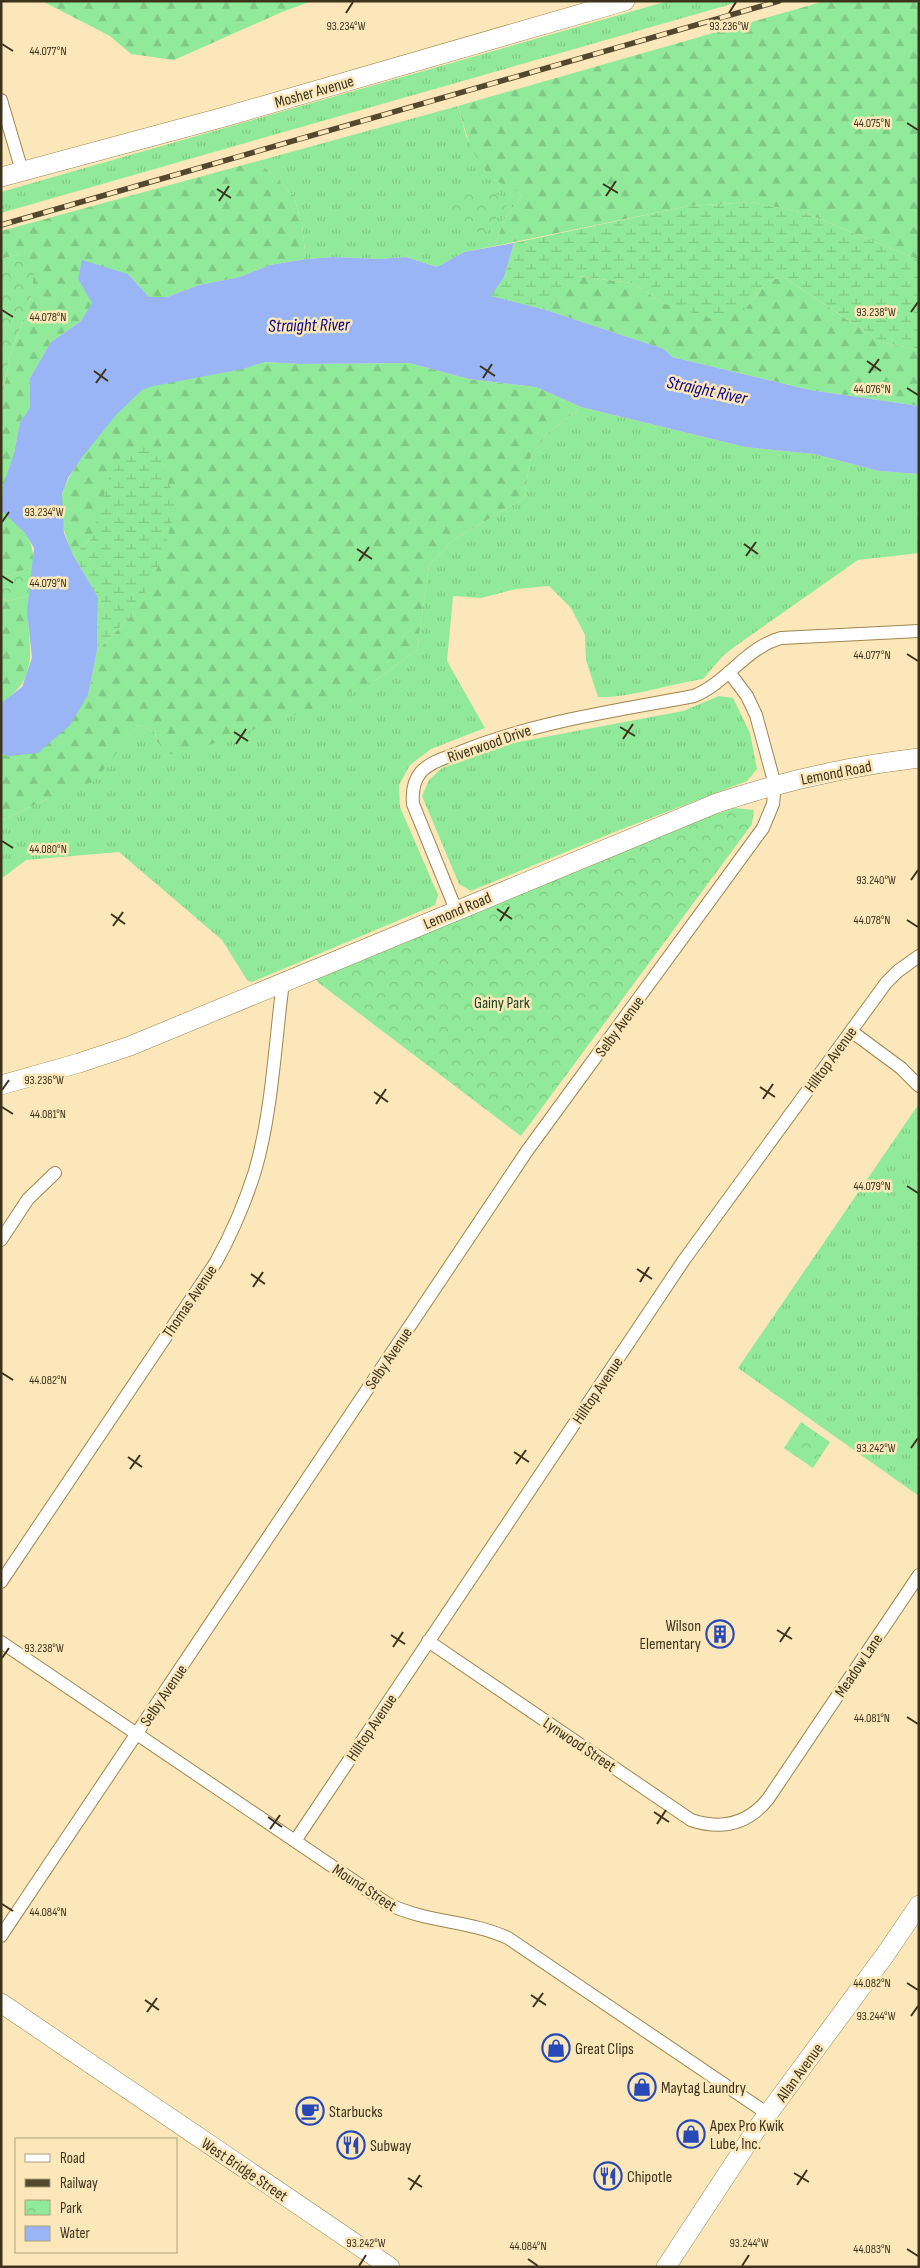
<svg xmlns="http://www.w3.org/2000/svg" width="920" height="2268" viewBox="0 0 920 2268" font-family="'Sofia Sans Condensed',sans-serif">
<defs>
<pattern id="grass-tufts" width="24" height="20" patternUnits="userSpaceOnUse" patternTransform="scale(1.25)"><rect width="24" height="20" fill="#91ea99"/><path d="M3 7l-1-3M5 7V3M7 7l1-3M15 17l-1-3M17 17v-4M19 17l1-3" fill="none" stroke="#7ec983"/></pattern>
<pattern id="forest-firs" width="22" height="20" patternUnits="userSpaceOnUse" patternTransform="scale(1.25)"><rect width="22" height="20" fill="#91ea99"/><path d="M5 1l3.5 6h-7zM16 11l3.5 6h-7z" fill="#7ec983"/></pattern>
<pattern id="wetland-marsh" width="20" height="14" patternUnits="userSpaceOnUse" patternTransform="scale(1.25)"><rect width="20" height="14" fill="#91ea99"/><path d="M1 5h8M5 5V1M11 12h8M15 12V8" fill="none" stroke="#7ec983"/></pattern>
<pattern id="park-crowns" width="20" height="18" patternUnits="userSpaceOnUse" patternTransform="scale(1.25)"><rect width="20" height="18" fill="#91ea99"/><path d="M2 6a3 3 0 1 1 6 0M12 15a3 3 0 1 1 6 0" fill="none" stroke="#7ec983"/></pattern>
</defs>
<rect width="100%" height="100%" fill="#fbe7b9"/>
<path fill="url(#grass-tufts)" d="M668,1H742L1,213V192Z
M458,106L466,136L495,180L515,188L522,196L504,220L495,246L464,252L437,267L406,257L379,259L335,257L306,259L302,225L294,196L258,161Z
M581,407L745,447L814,454L879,471L919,474V553L858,560L734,647L723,656L703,679C670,684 631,698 598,697L586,660L585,635L571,608L549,586L516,589L481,598L453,596L447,661L485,728L431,749L410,765L399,785L400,807L438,895L435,905L252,982L247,980L222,940L119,852L26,860L1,879V821L47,799L116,752L138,725L155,732L157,741L376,680L417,650L429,565L453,540L524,498L531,456L548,433Z
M719,696L733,698L750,733L757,769L747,781L617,831L471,891L459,884L422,796L429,780L442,768L513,743L683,711Z
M918,1105L919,1107V1496L738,1368Z"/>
<path fill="url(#forest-firs)" d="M42,1H312L282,12L174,60L131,54L110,36Z
M825,1H919V260L805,213L751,202L688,206L495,246L504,220L522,196C513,186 502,186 493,178C472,159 466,133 458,106Z
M258,161L294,196L302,225L306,259L270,265L240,277L199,285L167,297H149L128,274L78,279L93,303L81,321L51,342L30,378V408L20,422L3,511C23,531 35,536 33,567L7,576L1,571V403L10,357L32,294L20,254L1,259V231Z
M577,276L632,283L665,304L745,309L768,281L783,277L881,342L919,350V406L810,390L672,357L664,349L546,310Z
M265,362L301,364L409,363L469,379L536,387L581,407L548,433L531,456L524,498L453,540L429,565L417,650L376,680L307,711L183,754H167L157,741L155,732L138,725L95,781L47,799L1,821V754L10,756L88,695L97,651L134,613L91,539L73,555C65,536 57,513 63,492C70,468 120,403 142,390C150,385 162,384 171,382C203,376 234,372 265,362Z
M29,595C23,638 47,674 1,703V599L10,601Z"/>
<path fill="url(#wetland-marsh)" d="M751,202L805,213L919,260V350L881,342L783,277L768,281L745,309L715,320L665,304L632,283L578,276L546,310L490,296L504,277L514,243L688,206Z
M141,439L158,450L176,504L162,559L134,613L97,651L98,597L73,555L91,539L110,474Z"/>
<path fill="url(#park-crowns)" d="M478,189L497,194L510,203L502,210L483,237C467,220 452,216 430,213L461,194Z
M20,254L35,262L32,294L10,357L1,403V259Z
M33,567L29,595L10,601L1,599V571L7,576Z
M734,808L754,810L752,824L521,1136L319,983L314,977L641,841Z
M801,1422L830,1442L813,1468L784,1448Z"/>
<path fill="#99b5f6" d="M514,243L504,277L491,296L546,310L664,349L672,357L810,390L919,406V474L879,471L814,454L745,447L581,407L536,387L469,379L409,363L301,364L265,362L243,369L153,386L142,390L116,415L83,456L68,478L62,494L64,533L73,555L98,597L97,651L88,695L70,725L38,753L10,756L1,754V703L22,687L32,658L27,611L34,548L25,533L2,511L3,487L14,453L20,422L30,408V378L51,342L81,321L92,303L78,279L82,260L128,274L149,297H167L199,285L240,277L270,265L306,259L335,257L379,259L406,257L437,267L464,252Z"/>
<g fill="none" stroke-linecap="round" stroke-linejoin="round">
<g stroke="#9e864f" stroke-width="14">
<path id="street" d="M1,100L22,171
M456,910L413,804C412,792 413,781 421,772C430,762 445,758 458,753C533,722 615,711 694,696C728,682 745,648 781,638L919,631
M851,1031L901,1068L919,1086
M1,1240L28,1199L55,1173
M1,1582L216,1262C232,1233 245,1203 255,1171C272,1113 275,1043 283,982
M428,1641L691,1820C721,1830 747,1825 768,1799L919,1575
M1,1642L388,1904C428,1923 469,1920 508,1938L768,2114
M295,1841L684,1260L886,983L898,971L919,956
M1,1936L527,1151L763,828L773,804L775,785L756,715L747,696L729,672"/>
</g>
<g stroke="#9e864f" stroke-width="20">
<path id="secondary" d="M1,177L224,117L625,1
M1,1085L79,1063L130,1046L717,803C783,781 849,766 919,758
M1,2003L390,2267
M666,2267L756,2130L885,1955L919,1905"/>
</g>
<use href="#street" stroke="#fff" stroke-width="12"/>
<use href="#secondary" stroke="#fff" stroke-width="19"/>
<g stroke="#53482e" stroke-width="5.5">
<path id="rail" d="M1,225L779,1"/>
</g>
<use href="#rail" stroke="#fbe7b9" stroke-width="4" stroke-dasharray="11" stroke-linecap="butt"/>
</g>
<path fill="none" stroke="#3d331c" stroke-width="2" d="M346,13L353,2M729,13L736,2M2,44L13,51M907,123L918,130M603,184L618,193M217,189L231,198M606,196L616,181M219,201L229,186M2,310L13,317M911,312L918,302M867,361L881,371M480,366L495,376M94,371L108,381M869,373L879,359M483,378L492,364M96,383L106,369M907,388L918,395M2,522L9,512M744,544L758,554M357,549L372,559M746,556L756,542M359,561L369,547M2,576L13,583M907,654L918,661M620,727L635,736M234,732L248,741M623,739L633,724M236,744L246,729M2,841L13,848M911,880L918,870M497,909L512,919M111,914L125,924M907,920L918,927M500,921L509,907M113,926L123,912M760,1087L775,1097M2,1090L9,1080M374,1092L388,1102M763,1099L773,1084M376,1104L386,1089M2,1107L13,1114M907,1186L918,1193M637,1269L652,1279M251,1274L265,1284M640,1282L649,1267M253,1287L263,1272M2,1373L13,1380M911,1448L918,1438M514,1452L529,1462M128,1457L142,1467M516,1464L526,1450M130,1469L140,1455M777,1630L792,1639M391,1635L405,1644M780,1642L790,1627M393,1647L403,1632M2,1658L9,1648M907,1717L918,1724M654,1812L669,1822M268,1817L282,1827M657,1824L666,1810M270,1829L280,1815M2,1904L13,1911M907,1983L918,1990M531,1995L546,2005M145,2000L159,2010M533,2007L543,1993M147,2012L157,1998M911,2016L918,2006M794,2173L809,2182M408,2178L422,2187M797,2185L807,2170M410,2190L420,2175M907,2249L918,2256M528,2259L538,2266M359,2266L366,2255M742,2266L749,2255"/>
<defs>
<g id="building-ring" transform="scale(1.4375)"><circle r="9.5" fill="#fbe7b9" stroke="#2748b7" stroke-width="1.5"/><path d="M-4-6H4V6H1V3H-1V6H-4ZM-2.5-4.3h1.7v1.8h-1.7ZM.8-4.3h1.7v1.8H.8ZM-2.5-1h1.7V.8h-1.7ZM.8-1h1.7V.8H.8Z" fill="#2748b7"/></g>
<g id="shop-ring" transform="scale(1.4375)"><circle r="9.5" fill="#fbe7b9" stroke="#2748b7" stroke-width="1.5"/><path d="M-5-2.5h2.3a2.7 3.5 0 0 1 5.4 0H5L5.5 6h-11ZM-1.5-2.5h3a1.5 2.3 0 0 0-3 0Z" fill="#2748b7"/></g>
<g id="cafe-ring" transform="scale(1.4375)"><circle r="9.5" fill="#fbe7b9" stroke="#2748b7" stroke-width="1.5"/><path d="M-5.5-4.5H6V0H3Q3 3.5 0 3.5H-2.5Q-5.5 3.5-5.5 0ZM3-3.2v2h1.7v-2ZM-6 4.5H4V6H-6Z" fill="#2748b7"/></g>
<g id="restaurant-ring" transform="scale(1.4375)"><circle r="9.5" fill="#fbe7b9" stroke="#2748b7" stroke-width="1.5"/><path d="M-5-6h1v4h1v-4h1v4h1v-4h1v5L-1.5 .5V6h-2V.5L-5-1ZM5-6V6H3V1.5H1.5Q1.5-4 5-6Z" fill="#2748b7"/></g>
</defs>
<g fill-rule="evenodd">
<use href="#building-ring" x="720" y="1634"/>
<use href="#shop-ring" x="556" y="2048"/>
<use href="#shop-ring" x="642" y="2087"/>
<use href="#cafe-ring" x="310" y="2111"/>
<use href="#shop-ring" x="691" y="2134"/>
<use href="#restaurant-ring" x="351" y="2145"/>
<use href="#restaurant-ring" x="608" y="2176"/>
</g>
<g text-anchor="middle" stroke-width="5" stroke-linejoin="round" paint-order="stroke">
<g font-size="16" fill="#3d331c" stroke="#fbe7b9">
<text transform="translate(314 91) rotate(-16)" y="6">Mosher Avenue</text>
<text transform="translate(489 743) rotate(-19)" y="6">Riverwood Drive</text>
<text transform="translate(836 772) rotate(-11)" y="6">Lemond Road</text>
<text transform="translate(457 910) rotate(-23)" y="6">Lemond Road</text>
<text transform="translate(619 1026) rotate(-54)" y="6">Selby Avenue</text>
<text transform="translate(830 1059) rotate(-54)" y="6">Hilltop Avenue</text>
<text transform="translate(189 1301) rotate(-56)" y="6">Thomas Avenue</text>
<text transform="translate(388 1358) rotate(-56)" y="6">Selby Avenue</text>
<text transform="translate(597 1390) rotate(-56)" y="6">Hilltop Avenue</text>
<text transform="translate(858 1665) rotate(-56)" y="6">Meadow Lane</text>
<text transform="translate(163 1695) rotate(-56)" y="6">Selby Avenue</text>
<text transform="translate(371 1727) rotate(-56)" y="6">Hilltop Avenue</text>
<text transform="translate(580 1744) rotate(34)" y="6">Lynwood Street</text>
<text transform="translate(365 1887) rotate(33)" y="6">Mound Street</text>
<text transform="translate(799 2072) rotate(-54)" y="6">Allan Avenue</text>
<text transform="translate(245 2169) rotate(34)" y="6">West Bridge Street</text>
</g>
<g font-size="16" fill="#1c4622" stroke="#fbe7b9">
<text x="502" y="1008">Gainy Park</text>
</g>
<g font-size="16" fill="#3d331c" stroke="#fbe7b9" text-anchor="start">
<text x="701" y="1631" text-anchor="end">Wilson<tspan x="701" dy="18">Elementary</tspan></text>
<text x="575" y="2054">Great Clips</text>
<text x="661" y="2093">Maytag Laundry</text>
<text x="329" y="2117">Starbucks</text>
<text x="710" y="2131">Apex Pro Kwik<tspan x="710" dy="18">Lube, Inc.</tspan></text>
<text x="370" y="2151">Subway</text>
<text x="627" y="2182">Chipotle</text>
</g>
<g font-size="18" font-style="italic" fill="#090087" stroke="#fbe7b9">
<text transform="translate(309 325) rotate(-1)" y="6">Straight River</text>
<text transform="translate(707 390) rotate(12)" y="6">Straight River</text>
</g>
</g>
<g font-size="12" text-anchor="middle" fill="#3d331c" stroke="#fbe7b9" stroke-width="5" stroke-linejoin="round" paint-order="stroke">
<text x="346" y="30">93.234°W</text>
<text x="729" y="30">93.236°W</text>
<text x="48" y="55">44.077°N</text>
<text x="872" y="127">44.075°N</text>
<text x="876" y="316">93.238°W</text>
<text x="48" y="321">44.078°N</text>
<text x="872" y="393">44.076°N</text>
<text x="44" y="516">93.234°W</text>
<text x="48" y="587">44.079°N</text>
<text x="872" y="659">44.077°N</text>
<text x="48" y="853">44.080°N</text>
<text x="876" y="884">93.240°W</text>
<text x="872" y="924">44.078°N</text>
<text x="44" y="1084">93.236°W</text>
<text x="48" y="1118">44.081°N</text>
<text x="872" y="1190">44.079°N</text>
<text x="48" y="1384">44.082°N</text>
<text x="876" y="1452">93.242°W</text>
<text x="44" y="1652">93.238°W</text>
<text x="872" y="1722">44.081°N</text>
<text x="48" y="1916">44.084°N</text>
<text x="872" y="1987">44.082°N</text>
<text x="876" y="2020">93.244°W</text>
<text x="366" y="2247">93.242°W</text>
<text x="749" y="2247">93.244°W</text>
<text x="528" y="2250">44.084°N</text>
<text x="872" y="2253">44.083°N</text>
</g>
<rect width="920" height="2268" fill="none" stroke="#3d331c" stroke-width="5"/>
<rect x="15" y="2138" width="162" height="115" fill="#fbe7b9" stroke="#af9f7a"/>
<rect x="25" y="2154" width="25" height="8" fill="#ffffff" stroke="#af9f7a"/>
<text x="60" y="2163" font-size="15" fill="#3d331c">Road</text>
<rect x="25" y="2179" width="25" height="8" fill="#53482e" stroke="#af9f7a"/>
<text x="60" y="2188" font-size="15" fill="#3d331c">Railway</text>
<rect x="25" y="2200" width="25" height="15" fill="url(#park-crowns)" stroke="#af9f7a"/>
<text x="60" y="2213" font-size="15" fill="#3d331c">Park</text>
<rect x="25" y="2226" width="25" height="15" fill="#99b5f6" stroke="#af9f7a"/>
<text x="60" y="2238" font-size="15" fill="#3d331c">Water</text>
</svg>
